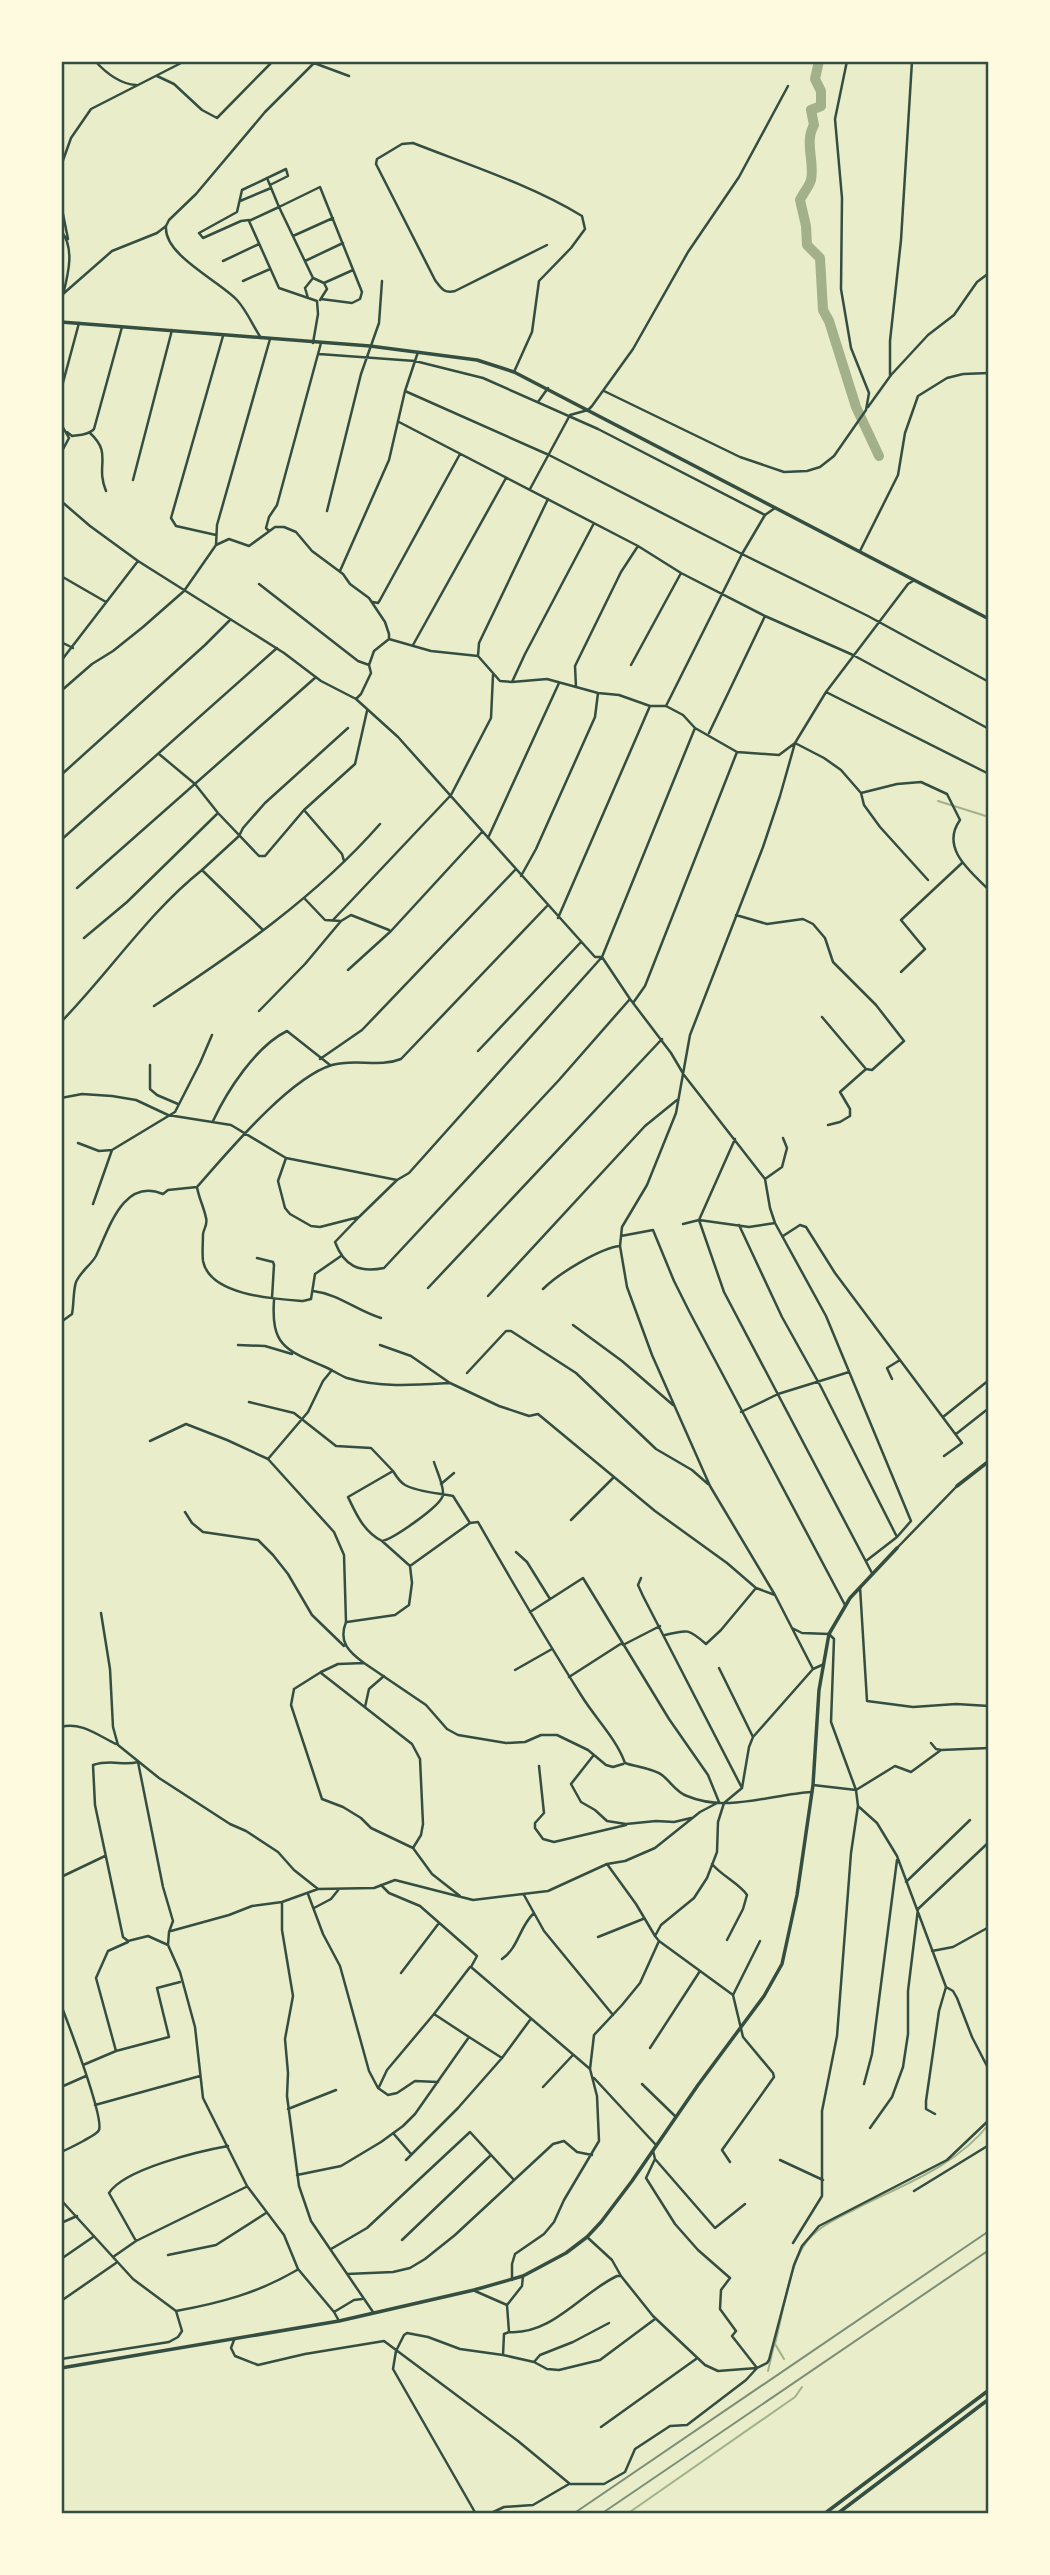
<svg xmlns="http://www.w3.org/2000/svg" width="1050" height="2575" viewBox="0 0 1050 2575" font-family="'Alegreya Sans',sans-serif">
<rect width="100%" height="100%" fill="#e9edc9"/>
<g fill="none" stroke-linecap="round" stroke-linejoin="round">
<path stroke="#a3b18a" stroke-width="2" d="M938,801L989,817
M784,2359L775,2344C782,2317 789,2269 803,2247C816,2226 839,2218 859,2207C905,2184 956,2166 989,2124
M768,2371L774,2345
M627,2514L795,2397L802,2387"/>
<path stroke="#a3b18a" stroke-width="10" d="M819,61L815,79L821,91V106L811,110L814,125C804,142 815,162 811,180C809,187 803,193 800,200L806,226L807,245L820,258L823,310L829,321L856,407L879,456"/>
<path stroke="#344e41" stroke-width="2.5" d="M95,61C106,73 120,84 136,85
M157,76L174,84L202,110L217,118L273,61
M61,166L71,138L91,109L185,61
M267,178L279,207L320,187L362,292L360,299L352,303L321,299
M270,185L288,176L286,169
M240,201L271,188
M61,204L68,239
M249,220L241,221L203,238L199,233L237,212L242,190L286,169
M166,227C164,255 219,281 237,300C247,311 253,326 261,338
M61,231C77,250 66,281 61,303
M293,236L333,218
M223,261L259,244
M305,261L343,243
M313,278L279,207L249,221L279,288L317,301L318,314L313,343
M243,281L270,269
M324,283L353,270
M63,294L112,251L157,233L166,226L169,220L196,194L265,112L314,63L349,76
M308,298L305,288L313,278L324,283L327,289L320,300
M319,354L415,361L483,378L598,429L765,515
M514,372L532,332L539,281L571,248L585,229L582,216C531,185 469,165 413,143L402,144L377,159L376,164L435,280C441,288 444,294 455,291L547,245
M890,375V341L901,240L912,61
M61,390L79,323
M405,391L549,455L742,554L868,616L989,682
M604,391L740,457L784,472L807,471L820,467L834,456L866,410L869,393L851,348L841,289L842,198L835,119L847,61
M538,402L548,388
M868,407L891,375L928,335L954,315L977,282L989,273
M399,422L638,546L681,573L765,616L853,655L989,729
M61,424L69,438L61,453
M67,432L72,436C79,435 89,435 94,429L122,327
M90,433C113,454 95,465 106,491
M133,480L172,330
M530,489L570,415L588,410L592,406L633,349L688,252L739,177L788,86
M548,499L479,643L478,656L500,681L512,682L525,654L593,525
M61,501L90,526L138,561L284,653L321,681L356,699L398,737L595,957H602L630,999L671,1053L684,1075L765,1179L770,1208L775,1223L826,1316L911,1521L897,1537L866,1561
M327,511L361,374L379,323L382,281
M269,531L266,528L269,517L277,505L321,343
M216,535L176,526L171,518L223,336
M216,545L229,539L249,546L275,527H284L296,532L312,551L343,574L350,584L369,598L385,622L389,634V639L374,651L369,665L371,673L361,694L356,699
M860,551L898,475L905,433L918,396L947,378L963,374L989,373
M340,571L389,460L405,391L418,352
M61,576L106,602
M259,584L358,661L369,665
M373,602L378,603L380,600L460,454
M389,639L431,651L478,656
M61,642L73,648
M413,645L506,478
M61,661L138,561
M631,665L681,573
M512,682L547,679L598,693L619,695L650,706H666L683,715L695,728L737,752L779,755L795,743
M576,687L575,666L621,572L638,546
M61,691L92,664L113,651L143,627L184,591L216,545L217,525L270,339
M826,692L989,774
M666,706L742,554L765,515L775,508
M709,733L765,616
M795,743L824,758L841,770L861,793L864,805L880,827L928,880
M159,754L195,784L218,813L259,856H265L304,810L355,764L367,711
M61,775L205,645L230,620
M861,793L897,784L921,782L947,794L960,820C940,848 970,871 989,890
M304,810L342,854L344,861
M488,838L559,683
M61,840L277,648
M521,876L536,849L595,717L598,693
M77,888L316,677
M305,899L325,920L341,921L351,915L389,930
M736,915L767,924L803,919L813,924L825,938L833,962L876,1005L904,1041L872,1070L866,1069L822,1017
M558,918L650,706
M333,920L451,795L491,718L493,675
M263,930L202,870L239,836L243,828L265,803L348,728
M84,938L127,902L218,813
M348,970L391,931L482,832
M901,972L925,949L901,920L962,863
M633,1003L645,986L737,752
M154,1006C235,953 316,897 380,824
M259,1011L305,964L341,921
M61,1022C109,973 148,913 202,870
M478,1051L581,942
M320,1059L362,1030L516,869
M150,1065V1089L157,1095L178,1104
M61,1098L82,1094L112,1096L136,1100L168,1115L231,1125L286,1158L397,1180L409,1173L602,957L695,728
M213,1121C227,1091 256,1046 287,1031L330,1065
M828,1125L840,1122L850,1116V1109L840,1092L866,1069
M735,1139L699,1220L724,1292L872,1573
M78,1143L99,1151L112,1150L175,1112L200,1063L212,1035
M286,1158L278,1181L285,1208L290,1214L311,1226L320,1227L359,1217L397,1180
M765,1179L782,1167L787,1148L783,1138
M197,1187C199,1199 204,1207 206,1218C208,1224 204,1228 203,1234C203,1242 202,1254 203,1261C210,1296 276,1299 303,1301L311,1299L315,1274L341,1256
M93,1204L112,1150
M359,1217L335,1242C344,1266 359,1273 384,1268L559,1080L630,999
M683,1224L699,1220L749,1227L775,1223
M739,1225L782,1317L821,1387L897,1537
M621,1236L653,1230L674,1281L689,1311L845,1605
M783,1236L800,1225L806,1227L835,1273L962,1443L944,1456
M257,1258L273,1262L274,1265L272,1298
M428,1288L662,1039
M543,1289C558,1274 600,1248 620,1246
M313,1291C339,1294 357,1311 381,1318
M488,1296L645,1126L677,1100
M274,1300C271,1345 285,1350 323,1366C331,1369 339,1375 347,1378C380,1388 417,1385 450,1383
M61,1322L72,1314C74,1304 73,1291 76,1282C81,1271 91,1265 96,1256C109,1229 123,1177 163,1194L168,1190L197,1187C227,1153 289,1078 332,1065C355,1058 379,1068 401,1059L547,906
M573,1325L622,1361L673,1405
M238,1345L265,1346L292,1354
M380,1345L411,1356L450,1383L499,1406L529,1416L538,1414L655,1511L727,1563L756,1588L775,1595
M467,1373L506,1331H511L576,1373L656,1449L692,1470L708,1484
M892,1379L887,1368L900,1360
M249,1402L294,1413L336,1446L371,1448L393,1471
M741,1412L778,1394L849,1372
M943,1417L989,1380
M956,1434L989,1408
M150,1441L186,1424L227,1440L268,1459L308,1412L323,1381L332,1370
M268,1459L334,1532L344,1555L346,1622C338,1642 349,1652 364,1663
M434,1462C437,1472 444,1485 443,1495C441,1506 393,1539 382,1541C364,1532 356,1514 348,1497L393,1471C396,1476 400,1482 405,1485C418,1492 438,1493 453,1496L470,1523L478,1522C511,1580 545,1638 581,1695C595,1718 616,1738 625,1763C636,1767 652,1768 662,1775C671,1782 676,1792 687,1796C727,1813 772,1794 812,1792
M441,1484L454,1473
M185,1512L192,1523L203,1532L258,1540L273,1555L288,1574L312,1615L344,1646
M571,1520L613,1478
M382,1541L410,1566L470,1523
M516,1552L527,1562L550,1599
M641,1578L638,1585L643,1596L742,1788
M860,1587L867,1701L913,1707L956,1704L989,1706
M101,1613L110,1669L113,1727L118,1745L159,1778L230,1824L246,1831L278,1852L294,1870L318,1889
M347,1622L395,1615L409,1605L412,1583L410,1566
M792,1628L802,1633L829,1634L834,1639L831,1722L856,1790L858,1806L877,1823L897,1856L946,1987L953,1991L957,1998L972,2037L989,2070
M665,1635C688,1629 689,1629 706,1644L721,1630L756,1588
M623,1645L660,1626
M719,1668L753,1737
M813,1669L775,1595L710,1486L652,1355L627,1287L620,1246L622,1227L647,1185L676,1113L690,1035L763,847L780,796L795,743L826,692L908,584L913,581
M515,1670L552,1649
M321,1673L412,1744L420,1759L423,1824L421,1835L413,1848
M569,1677L622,1643
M365,1707L369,1689L384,1676
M61,1727C80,1721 99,1736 116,1744
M931,1743L936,1749L941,1750
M593,1756L571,1784L581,1802L595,1810L607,1821L626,1824L656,1821L674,1822L691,1818
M539,1766L544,1813L535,1823V1828L543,1839L554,1842L626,1825
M813,1785L856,1790L895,1766L911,1772L941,1750L989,1748
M607,1864L636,1904L655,1936
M712,1864C722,1876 740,1884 747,1895L743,1909L727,1940
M61,1877L105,1856
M906,1882L970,1820
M381,1885L389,1893L420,1906L477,1956L471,1967L590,2069
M308,1894L323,1934L340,1966L369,2071L378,2088L388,2095L397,2093L415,2081L438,2082
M524,1895L544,1931L613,2015
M460,1896L432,1874L413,1848L371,1828L361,1818L343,1807L322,1799L291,1705L294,1689L321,1672L338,1664L364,1663L426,1705L447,1729L458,1735L506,1743L525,1742L541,1735H557L588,1750L606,1765L613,1767L623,1764
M314,1908L331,1899L339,1889
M171,1931L229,1915L252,1906L282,1902
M598,1937L643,1919
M659,1941L733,1995L743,2037L773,2073L774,2077L722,2150L730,2162
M168,1945L148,1936L128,1941L123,1937L95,1805L93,1765C112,1759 122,1766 138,1762L163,1887L173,1921L169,1932L168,1945L180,1972L195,2027L203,2098L247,2186L284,2235L298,2269L334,2312L339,2321
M932,1951L953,1947L989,1927
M502,1959C519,1947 519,1927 534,1913
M401,1973L439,1923
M733,1995L760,1941
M61,2005C68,2023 104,2117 99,2130C97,2135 68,2149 61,2152
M469,2037L434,2014L470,1967
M650,2048L700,1971
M116,2051L169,2037L157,1988L180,1982
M83,2065L116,2051L96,1978L108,1951L128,1942
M594,2078L656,2145
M642,2084L676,2117
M864,2084L872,2054L897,1860
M61,2087L86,2076
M379,2087L387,2070L434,2014
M543,2087L572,2056
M95,2105L200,2076
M288,2109L336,2090
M935,2114L926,2109V2101L939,2011L946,1987
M870,2128L892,2097L903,2067L908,2034V1991L918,1909L989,1842
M393,2133L411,2154
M653,2151L655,2159L646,2178L675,2224L698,2250L730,2278L721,2290L720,2309L736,2331L732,2336L757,2368
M655,2159L715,2228L745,2204
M406,2160L458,2108L502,2058L530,2020
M780,2160L823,2180
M297,2175L341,2166L381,2142L403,2126L415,2114L469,2037L502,2058
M914,2191L989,2145
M61,2200L133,2279L176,2311L182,2331L178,2337L169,2342L61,2359
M61,2223L77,2216
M587,2237L612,2260L621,2276
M402,2240L491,2155
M136,2241L109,2193C124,2169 200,2151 228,2146
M793,2243L822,2196V2111L837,2036L851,1853L858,1806
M331,2249L367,2228L470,2132L514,2180
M168,2255L216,2245L266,2213
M113,2257L136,2241L246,2187
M61,2259L93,2237
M347,2274L393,2272L410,2268L425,2259L455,2235L553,2144L564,2141L577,2152L592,2155
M512,2280V2264L515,2254L544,2234L554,2222L564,2200L599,2141L597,2096L590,2069L594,2035L622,2005L640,1983L659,1941L655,1936L661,1925L694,1898L707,1878L717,1852L718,1822L724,1803L742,1788L749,1747L753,1737L813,1669L822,1665
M475,2291L507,2305
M61,2301L116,2263
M176,2311C220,2303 258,2293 297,2270
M334,2312L354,2300L362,2299
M373,2312L311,2221L299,2186L287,2096L288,2073L285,2039L293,1996L282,1930V1902L318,1889L374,1888L395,1880L473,1900L548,1891L607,1864L625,1861L655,1848L700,1812L719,1802L708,1775L669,1719L583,1578L530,1612
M509,2332C552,2335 581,2293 617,2276H621L653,2316L705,2365L718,2371L757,2368L767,2363L769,2360L794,2265L802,2246L819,2226L947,2160L989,2120
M234,2340L231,2348L235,2356L258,2365L305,2354L384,2341L518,2441L570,2484H604L625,2472L635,2449L670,2426L687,2425L746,2380L757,2368
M503,2355L504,2334L509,2332L507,2305L522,2286L523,2276
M534,2362L540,2355L573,2342L609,2323
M601,2427L696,2359
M476,2514L393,2369L396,2351L404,2335L407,2333L428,2337L460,2349L503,2355L534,2362L547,2369L559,2370L600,2360L655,2319
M489,2514L504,2507L533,2505L569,2484"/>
<path stroke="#344e41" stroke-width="2.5" d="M897,1548L957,1486"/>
<path stroke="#344e41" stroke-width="3.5" d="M61,322L370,346L477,360L514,372L989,619
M957,1486L989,1461
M61,2368L339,2321L474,2290L523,2276L566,2253L587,2237L601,2222L632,2181L698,2085L764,1996L782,1964L797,1895L813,1785L819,1690L829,1634L850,1598L897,1548"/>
<path stroke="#344e41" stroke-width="3.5" d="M824,2514L989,2390
M837,2514L989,2399"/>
<path stroke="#7c8e77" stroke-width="2" d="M573,2514L989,2231
M601,2514L989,2250"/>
</g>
<rect width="1050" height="2575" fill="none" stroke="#fefae0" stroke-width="126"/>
<rect x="63" y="63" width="924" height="2449" fill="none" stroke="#344e41" stroke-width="2.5"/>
</svg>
